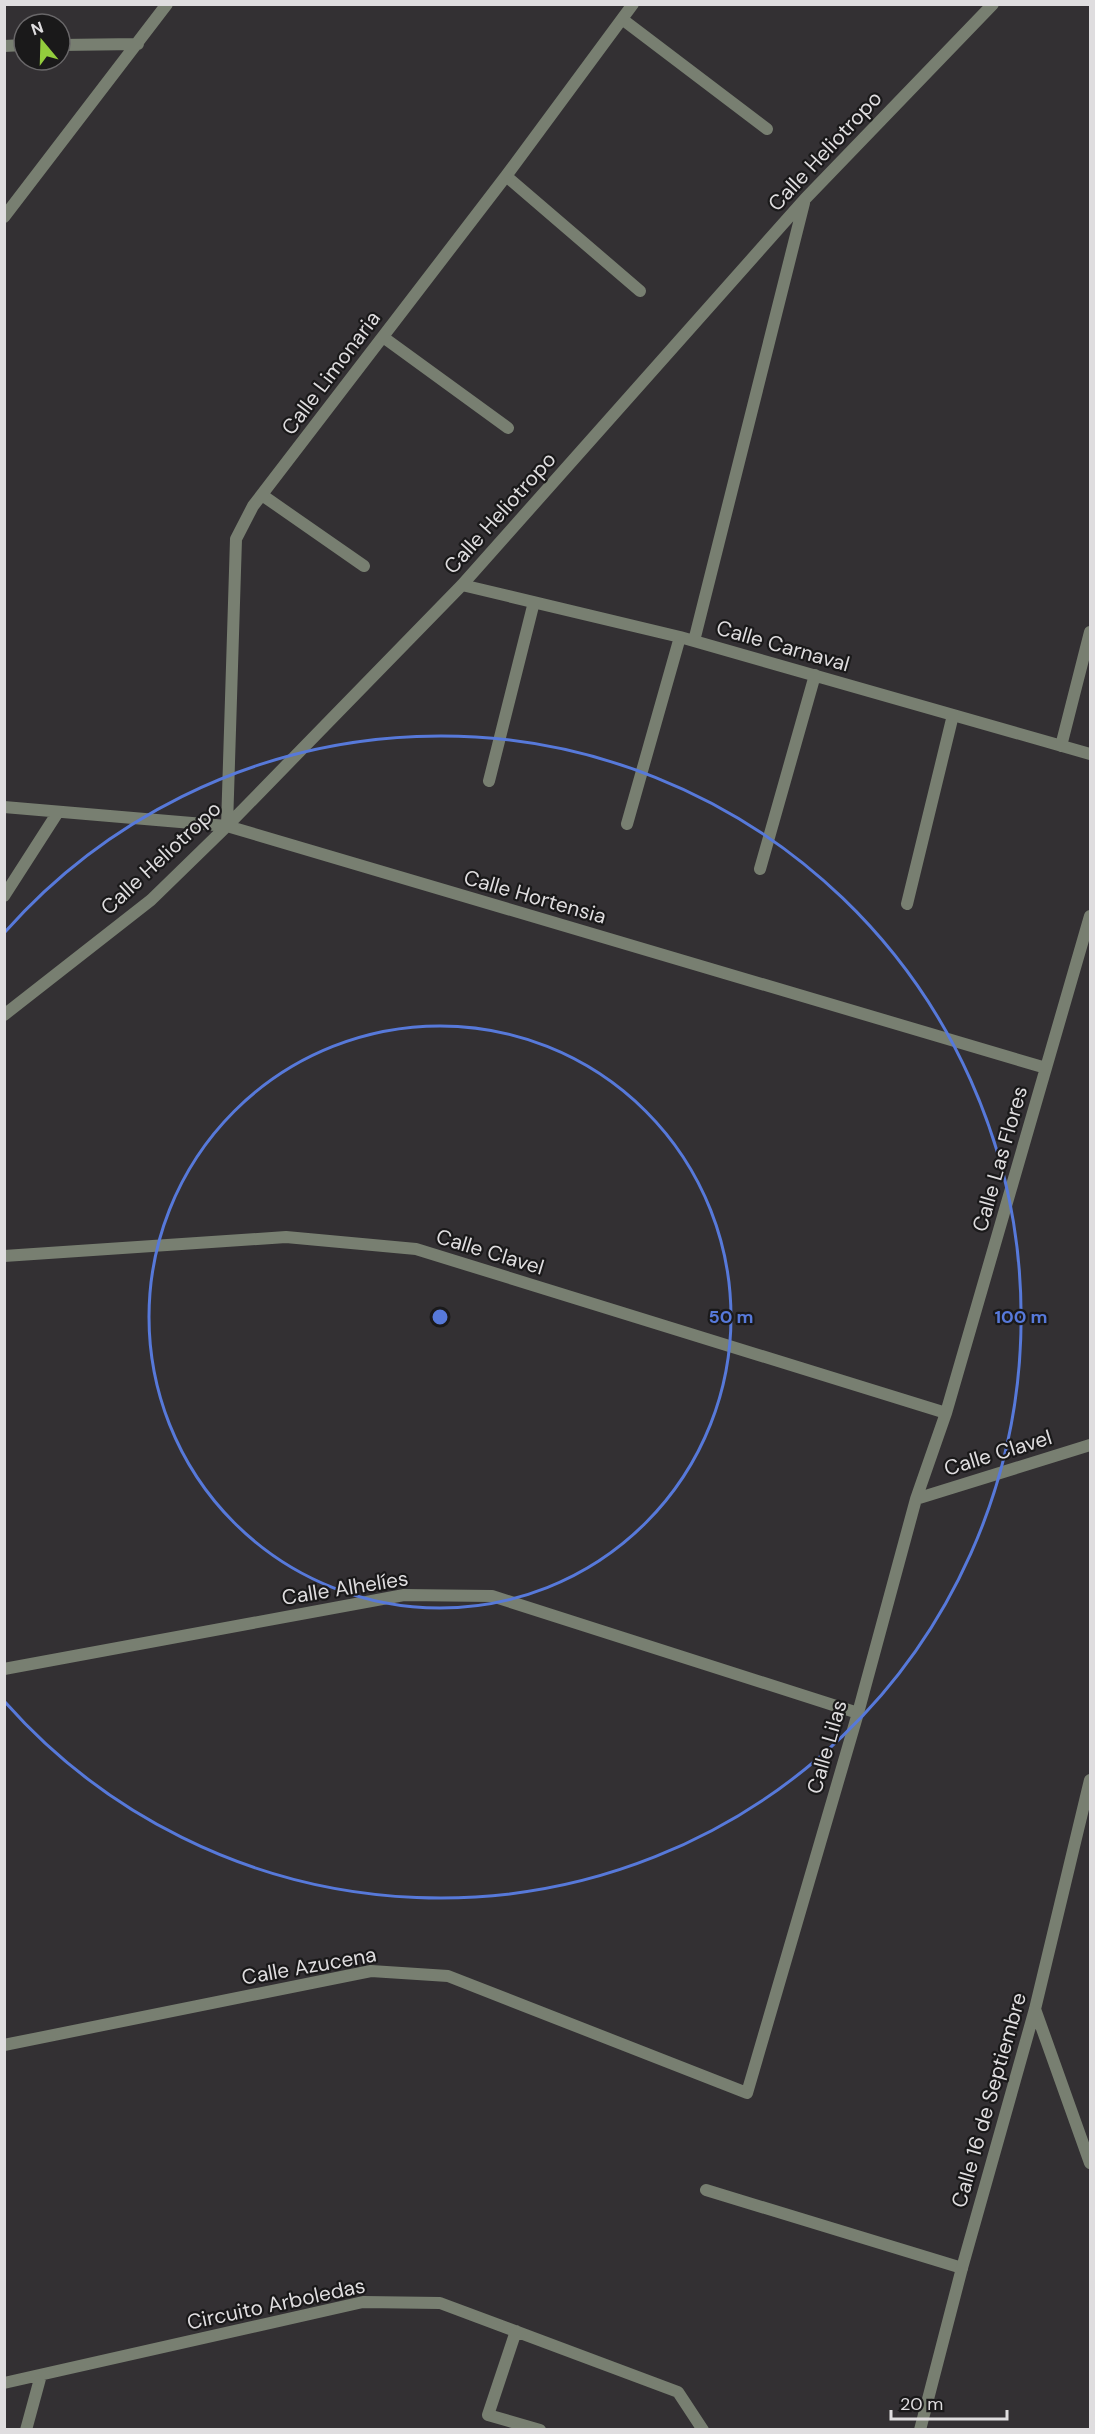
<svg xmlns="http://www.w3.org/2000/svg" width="1095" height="2434" viewBox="0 0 1095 2434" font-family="'DM Sans',sans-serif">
<rect width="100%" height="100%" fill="#333033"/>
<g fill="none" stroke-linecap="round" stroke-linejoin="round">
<path stroke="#787f71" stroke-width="12" d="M706,2190L962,2268"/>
<path stroke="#787f71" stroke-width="12" d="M622,19L767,129
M60,45L138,44
M4,46L24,45
M506,176L640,291
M4,217L167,4
M383,337L508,428
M262,495L364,566
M462,585L680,637L1090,754
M694,641L804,203
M1061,746L1090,632
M489,781L534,602
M4,807L227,826L1046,1068
M627,824L680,637
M227,826L236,539L253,506L506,176L633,4
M760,869L815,675
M4,896L58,812
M907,904L953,715
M4,1015L151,900L227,826L462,585L805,199L993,4
M4,1256L286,1237L416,1249L946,1413
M916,1499L1090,1445
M4,1669L404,1595L492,1596L858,1713
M1035,2009L1090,2163
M4,2045L371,1971L448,1976L747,2093L858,1713L916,1499L946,1413L1090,916
M516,2331L488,2415L540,2430
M4,2383L363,2302L440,2303L678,2392L703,2430
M26,2430L41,2375
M920,2430L962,2268L1035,2009L1090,1780"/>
</g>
<g fill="none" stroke="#5779da" stroke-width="3">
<circle cx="440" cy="1317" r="291"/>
<path d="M5 932A581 581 0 1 1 5 1702"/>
</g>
<g text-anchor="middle" stroke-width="4.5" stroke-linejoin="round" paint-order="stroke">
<g font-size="21" fill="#dfdddf" stroke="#1a191a">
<text transform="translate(825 151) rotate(-47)" y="7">Calle Heliotropo</text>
<text transform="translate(331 373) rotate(-53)" y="7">Calle Limonaria</text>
<text transform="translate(500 513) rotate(-48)" y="7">Calle Heliotropo</text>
<text transform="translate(783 646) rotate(16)" y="7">Calle Carnaval</text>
<text transform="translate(161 858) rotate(-43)" y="7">Calle Heliotropo</text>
<text transform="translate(535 897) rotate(16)" y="7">Calle Hortensia</text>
<text transform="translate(1000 1159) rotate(-74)" y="7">Calle Las Flores</text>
<text transform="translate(490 1252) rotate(17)" y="7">Calle Clavel</text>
<text transform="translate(998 1453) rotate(-17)" y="7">Calle Clavel</text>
<text transform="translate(345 1588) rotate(-9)" y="7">Calle Alhelíes</text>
<text transform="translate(827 1747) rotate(-74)" y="7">Calle Lilas</text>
<text transform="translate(309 1966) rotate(-10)" y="7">Calle Azucena</text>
<text transform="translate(989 2100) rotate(-74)" y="7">Calle 16 de Septiembre</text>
<text transform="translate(276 2304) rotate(-12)" y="7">Circuito Arboledas</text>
</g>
</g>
<circle cx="440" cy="1317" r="9" fill="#5779da" stroke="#1a191a" stroke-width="3"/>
<g font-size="18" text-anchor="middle" font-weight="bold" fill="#5779da" stroke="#1a191a" stroke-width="4.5" stroke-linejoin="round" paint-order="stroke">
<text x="731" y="1323">50 m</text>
<text x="1021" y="1323">100 m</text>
</g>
<rect width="1095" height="2434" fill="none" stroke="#dfdddf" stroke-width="12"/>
<g transform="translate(42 42) rotate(341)"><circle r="28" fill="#1a191a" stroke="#696769" stroke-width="1.5"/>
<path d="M0-4.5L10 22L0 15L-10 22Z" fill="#93cd3d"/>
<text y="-9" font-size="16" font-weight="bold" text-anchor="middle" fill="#dfdddf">N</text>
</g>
<path d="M891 2410v9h116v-9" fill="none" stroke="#dfdddf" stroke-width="3"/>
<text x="900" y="2410" font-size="18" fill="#dfdddf" stroke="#1a191a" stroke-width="4.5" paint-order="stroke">20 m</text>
</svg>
